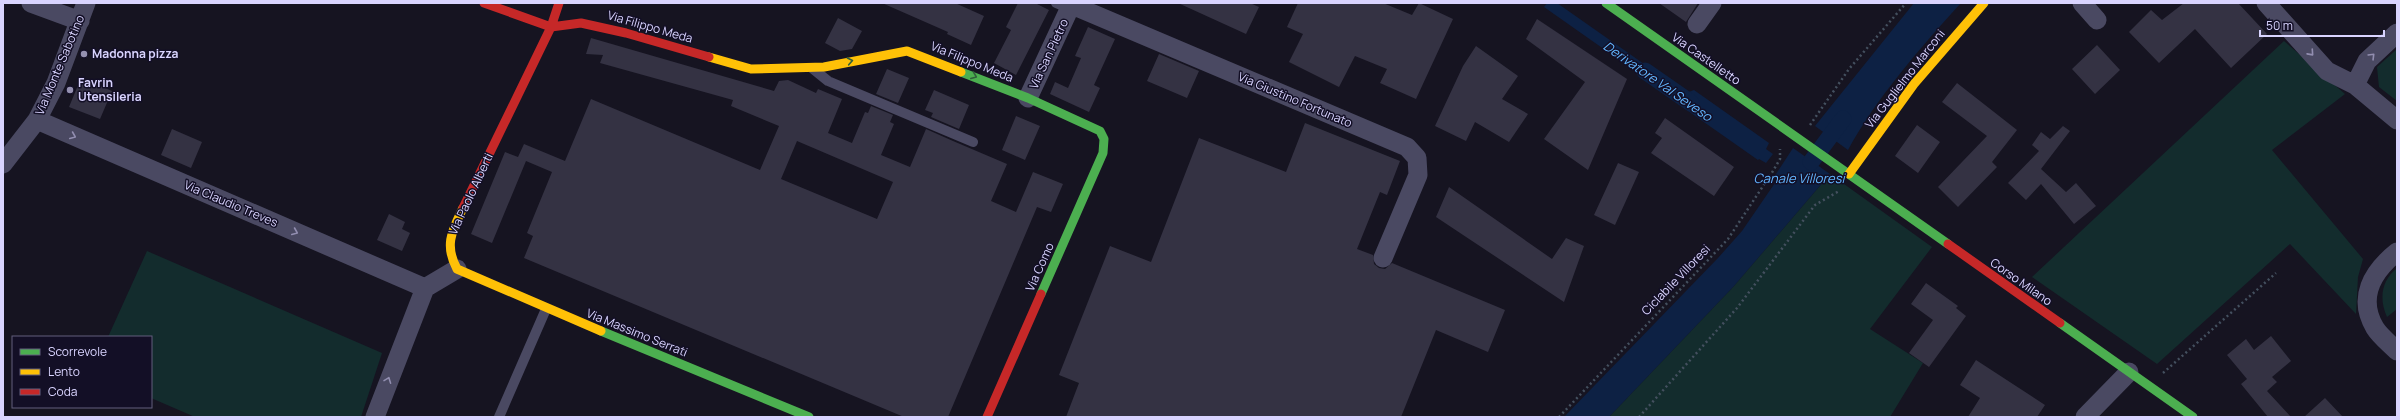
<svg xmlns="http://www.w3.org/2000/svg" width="2400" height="420" viewBox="0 0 2400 420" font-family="Manrope,sans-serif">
<rect width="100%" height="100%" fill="#161421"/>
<path fill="#132c2d" d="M2284,41L2345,94L2272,150L2363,259L2358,277L2356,314L2290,244L2157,364L2032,277Z
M2397,49V101L2379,87L2377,67Z
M1830,174L1932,247L1870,329L1923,363L1890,417H1609L1734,286Z
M147,251L382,353L361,417H195L151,398V337H108Z
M2397,268V309L2387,317C2379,299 2381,281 2397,268Z"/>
<path fill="#0d2144" d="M1547,3H1557L1664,78L1661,85L1647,76L1645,78L1544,7Z
M1914,3H1961C1921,47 1877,97 1848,150L1815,126Z
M1678,88L1686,93L1694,90L1769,143L1766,149L1773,154L1766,163L1759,159L1758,160L1681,106L1682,100L1671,93Z
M1793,148L1830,174L1734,286L1609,417H1564L1718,258L1742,231L1777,180L1774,177Z"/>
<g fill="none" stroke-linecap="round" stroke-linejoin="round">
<path stroke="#0d2144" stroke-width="17" d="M1645,71L1691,103
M1811,162L1843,119"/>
</g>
<path fill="#343243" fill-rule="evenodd" d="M882,3H955L984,16L971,45L947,34L948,32Z
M1018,3H1035L1049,10L1016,75L994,63L1011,30L1006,27Z
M1178,3H1250L1259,7L1246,34Z
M1298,3H1383L1412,15L1419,3L1453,19L1416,99L1380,83L1387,69L1355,56L1339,87L1289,62L1303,34L1287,27Z
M1659,3H1698L1686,22Z
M2184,3H2238L2267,34L2231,68L2195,29L2159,63L2129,32L2151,10L2162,20Z
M838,18L862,31L852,49L840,51L825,43Z
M1537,19L1627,79L1588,170L1544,139L1585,82L1526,39Z
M1088,27L1115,39L1094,85L1100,88L1089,112L1050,94L1055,82L1068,88L1081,58L1075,56Z
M591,38L774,91L779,81L788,80L816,93L818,89L842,99L828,133L852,143L865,112L868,113L871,106L893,115L890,122L894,124L881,155L910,167L926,129L953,141L1007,164L991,201L1016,212L1033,172L1063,184L1051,212L1037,207L948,417H904L524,258L533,236L527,233L552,172L526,161L492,243L471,234L505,152L518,157L524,144L565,161L591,99L760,170L779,126L731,106L733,100L600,63L603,55L586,54ZM797,141L893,182L877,219L781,179Z
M2097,45L2120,70L2095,94L2072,69Z
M1476,46L1518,76L1502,99L1528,114L1509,142L1475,122L1466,141L1435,126L1463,66Z
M1159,54L1199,71L1187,98L1147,81Z
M887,69L909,78L898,103L876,94Z
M81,78L112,91L100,119L69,107Z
M1957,83L2017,130L1992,162L1997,167L1958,207L1938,187L1987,136L1942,102Z
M934,90L969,105L959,129L931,117L933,113L925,110Z
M1016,116L1040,126L1025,160L1002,150Z
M1665,118L1734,167L1714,196L1651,153L1662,138L1655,133Z
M1305,123L1400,161L1387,195L1380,192L1357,249L1373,255L1374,264L1379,268L1385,269L1392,263L1505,310L1488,352L1436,330L1401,417H1066L1079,383L1059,375L1110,246L1151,262L1199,138L1286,172Z
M1917,125L1940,142L1918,173L1895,156Z
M2063,126L2070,131L2041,169L2066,192L2076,183L2096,206L2074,224L2041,184L2026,200L2008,183L2039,151L2032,145L2041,132L2050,139Z
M172,129L202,142L191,168L161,155Z
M1618,163L1639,172L1615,225L1594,215Z
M1449,187L1552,259L1566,238L1584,246L1564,302L1436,217Z
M389,214L405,222L402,229L410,233L402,251L377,240Z
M1926,283L1958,306L1956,308L1966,316L1929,367L1909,353L1933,320L1911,304Z
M2271,336L2291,361L2272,377L2277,382L2267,391L2291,417H2268L2241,384L2247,379L2227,355L2246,339L2254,350Z
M1976,360L2045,405L2037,417H1968L1980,398L1960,385Z
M2325,398L2343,417H2304Z"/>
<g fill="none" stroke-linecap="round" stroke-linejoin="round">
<path stroke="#44505f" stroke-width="2.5" stroke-dasharray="2 3" stroke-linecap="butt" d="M1810,125L1849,69L1906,3
M2163,373L2276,273
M1559,417L1728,239L1773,171L1780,159V149
M1639,417L1737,308L1815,205L1839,191"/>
<path stroke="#4a4962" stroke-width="10" d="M1056,3L1070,9
M812,68L828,81L973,142
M499,417L546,309"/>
<path stroke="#4a4962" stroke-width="19" d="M31,3L80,21
M2082,3L2097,20
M2266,3L2327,71L2355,85L2397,120
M1072,5L1407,147L1417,158L1418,175L1383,258
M1697,24L1712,3
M2355,85L2367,61L2397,33
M1028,98L1072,3
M37,120L425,288
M3,164L37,120L56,83L86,3
M2397,252C2372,272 2357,298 2375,328C2380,336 2390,344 2397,351
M375,417L425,288L457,269
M2085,417L2129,372"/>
<path stroke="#4caf50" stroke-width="9" d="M1606,3L1948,244
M961,72L1028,98L1100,131L1104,139L1103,153L1041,294
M2060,323L2193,417
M601,331L809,417"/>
<path stroke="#ffc107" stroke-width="9" d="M709,57L751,69L824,67L907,51L961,72
M1849,174L1914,84L1984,3
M463,208C452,231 444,245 457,269L601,331"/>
<path stroke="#c62828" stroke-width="9" d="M484,3L551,27L581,23L626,33L709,57
M463,208L551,27L559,3
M1948,244L2060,323
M987,417L1041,294"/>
</g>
<defs><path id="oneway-chevron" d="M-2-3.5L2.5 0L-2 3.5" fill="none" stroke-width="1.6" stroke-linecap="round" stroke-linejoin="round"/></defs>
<g stroke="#928eb0">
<use href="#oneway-chevron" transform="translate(2311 53) rotate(48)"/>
<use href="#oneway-chevron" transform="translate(2372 56) rotate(-45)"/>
<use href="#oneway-chevron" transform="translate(73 136) rotate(23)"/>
<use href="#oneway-chevron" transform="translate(295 232) rotate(23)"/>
<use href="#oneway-chevron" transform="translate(388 380) rotate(-69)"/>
</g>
<g stroke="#305f3b">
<use href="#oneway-chevron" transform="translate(850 61) rotate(-11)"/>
<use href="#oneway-chevron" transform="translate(974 76) rotate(22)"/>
</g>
<g fill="#9591b1" stroke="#130f26" stroke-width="1.5">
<circle cx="84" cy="54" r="4"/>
<circle cx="70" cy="90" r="4"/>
</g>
<g text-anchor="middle" stroke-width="3" stroke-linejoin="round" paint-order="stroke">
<g font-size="12" fill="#d9d4ff" stroke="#130f26">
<text transform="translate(650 27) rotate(16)" y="4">Via Filippo Meda</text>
<text transform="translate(1049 54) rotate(-65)" y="4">Via San Pietro</text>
<text transform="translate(1706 59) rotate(35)" y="4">Via Castelletto</text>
<text transform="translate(972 62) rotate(22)" y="4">Via Filippo Meda</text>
<text transform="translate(60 65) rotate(-67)" y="4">Via Monte Sabotino</text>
<text transform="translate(1905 79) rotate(-52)" y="4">Via Guglielmo Marconi</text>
<text transform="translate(1295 100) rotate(23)" y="4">Via Giustino Fortunato</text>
<text transform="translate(471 194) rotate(-65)" y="4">Via Paolo Alberti</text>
<text transform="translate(231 204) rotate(23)" y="4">Via Claudio Treves</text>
<text transform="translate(1040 267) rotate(-66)" y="4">Via Como</text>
<text transform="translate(1676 280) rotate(-46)" y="4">Ciclabile Villoresi</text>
<text transform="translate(2021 282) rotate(35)" y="4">Corso Milano</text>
<text transform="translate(637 333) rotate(22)" y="4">Via Massimo Serrati</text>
</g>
<g font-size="12" font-weight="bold" fill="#d9d4ff" stroke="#130f26" text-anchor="start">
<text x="92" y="58">Madonna pizza</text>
<text x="78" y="87">Favrin<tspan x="78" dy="14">Utensileria</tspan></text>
</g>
<g font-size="13" font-style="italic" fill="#62b6ff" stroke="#130f26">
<text transform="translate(1658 81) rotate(35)" y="5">Derivatore Val Seveso</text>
<text x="1799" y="183">Canale Villoresi</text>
</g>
</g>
<rect width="2400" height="420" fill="none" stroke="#d9d4ff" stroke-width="8"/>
<rect x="12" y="336" width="140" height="72" fill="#130f26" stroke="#625e7d"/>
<rect x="20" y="349" width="20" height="6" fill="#4caf50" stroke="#625e7d"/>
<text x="48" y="356" font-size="12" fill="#d9d4ff">Scorrevole</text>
<rect x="20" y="369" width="20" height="6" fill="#ffc107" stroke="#625e7d"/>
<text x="48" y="376" font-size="12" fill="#d9d4ff">Lento</text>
<rect x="20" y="389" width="20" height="6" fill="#c62828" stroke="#625e7d"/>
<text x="48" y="396" font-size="12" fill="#d9d4ff">Coda</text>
<path d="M2260 30v6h124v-6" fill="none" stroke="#d9d4ff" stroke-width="2"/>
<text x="2266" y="30" font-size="12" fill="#d9d4ff" stroke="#130f26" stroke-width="3" paint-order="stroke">50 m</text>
</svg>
